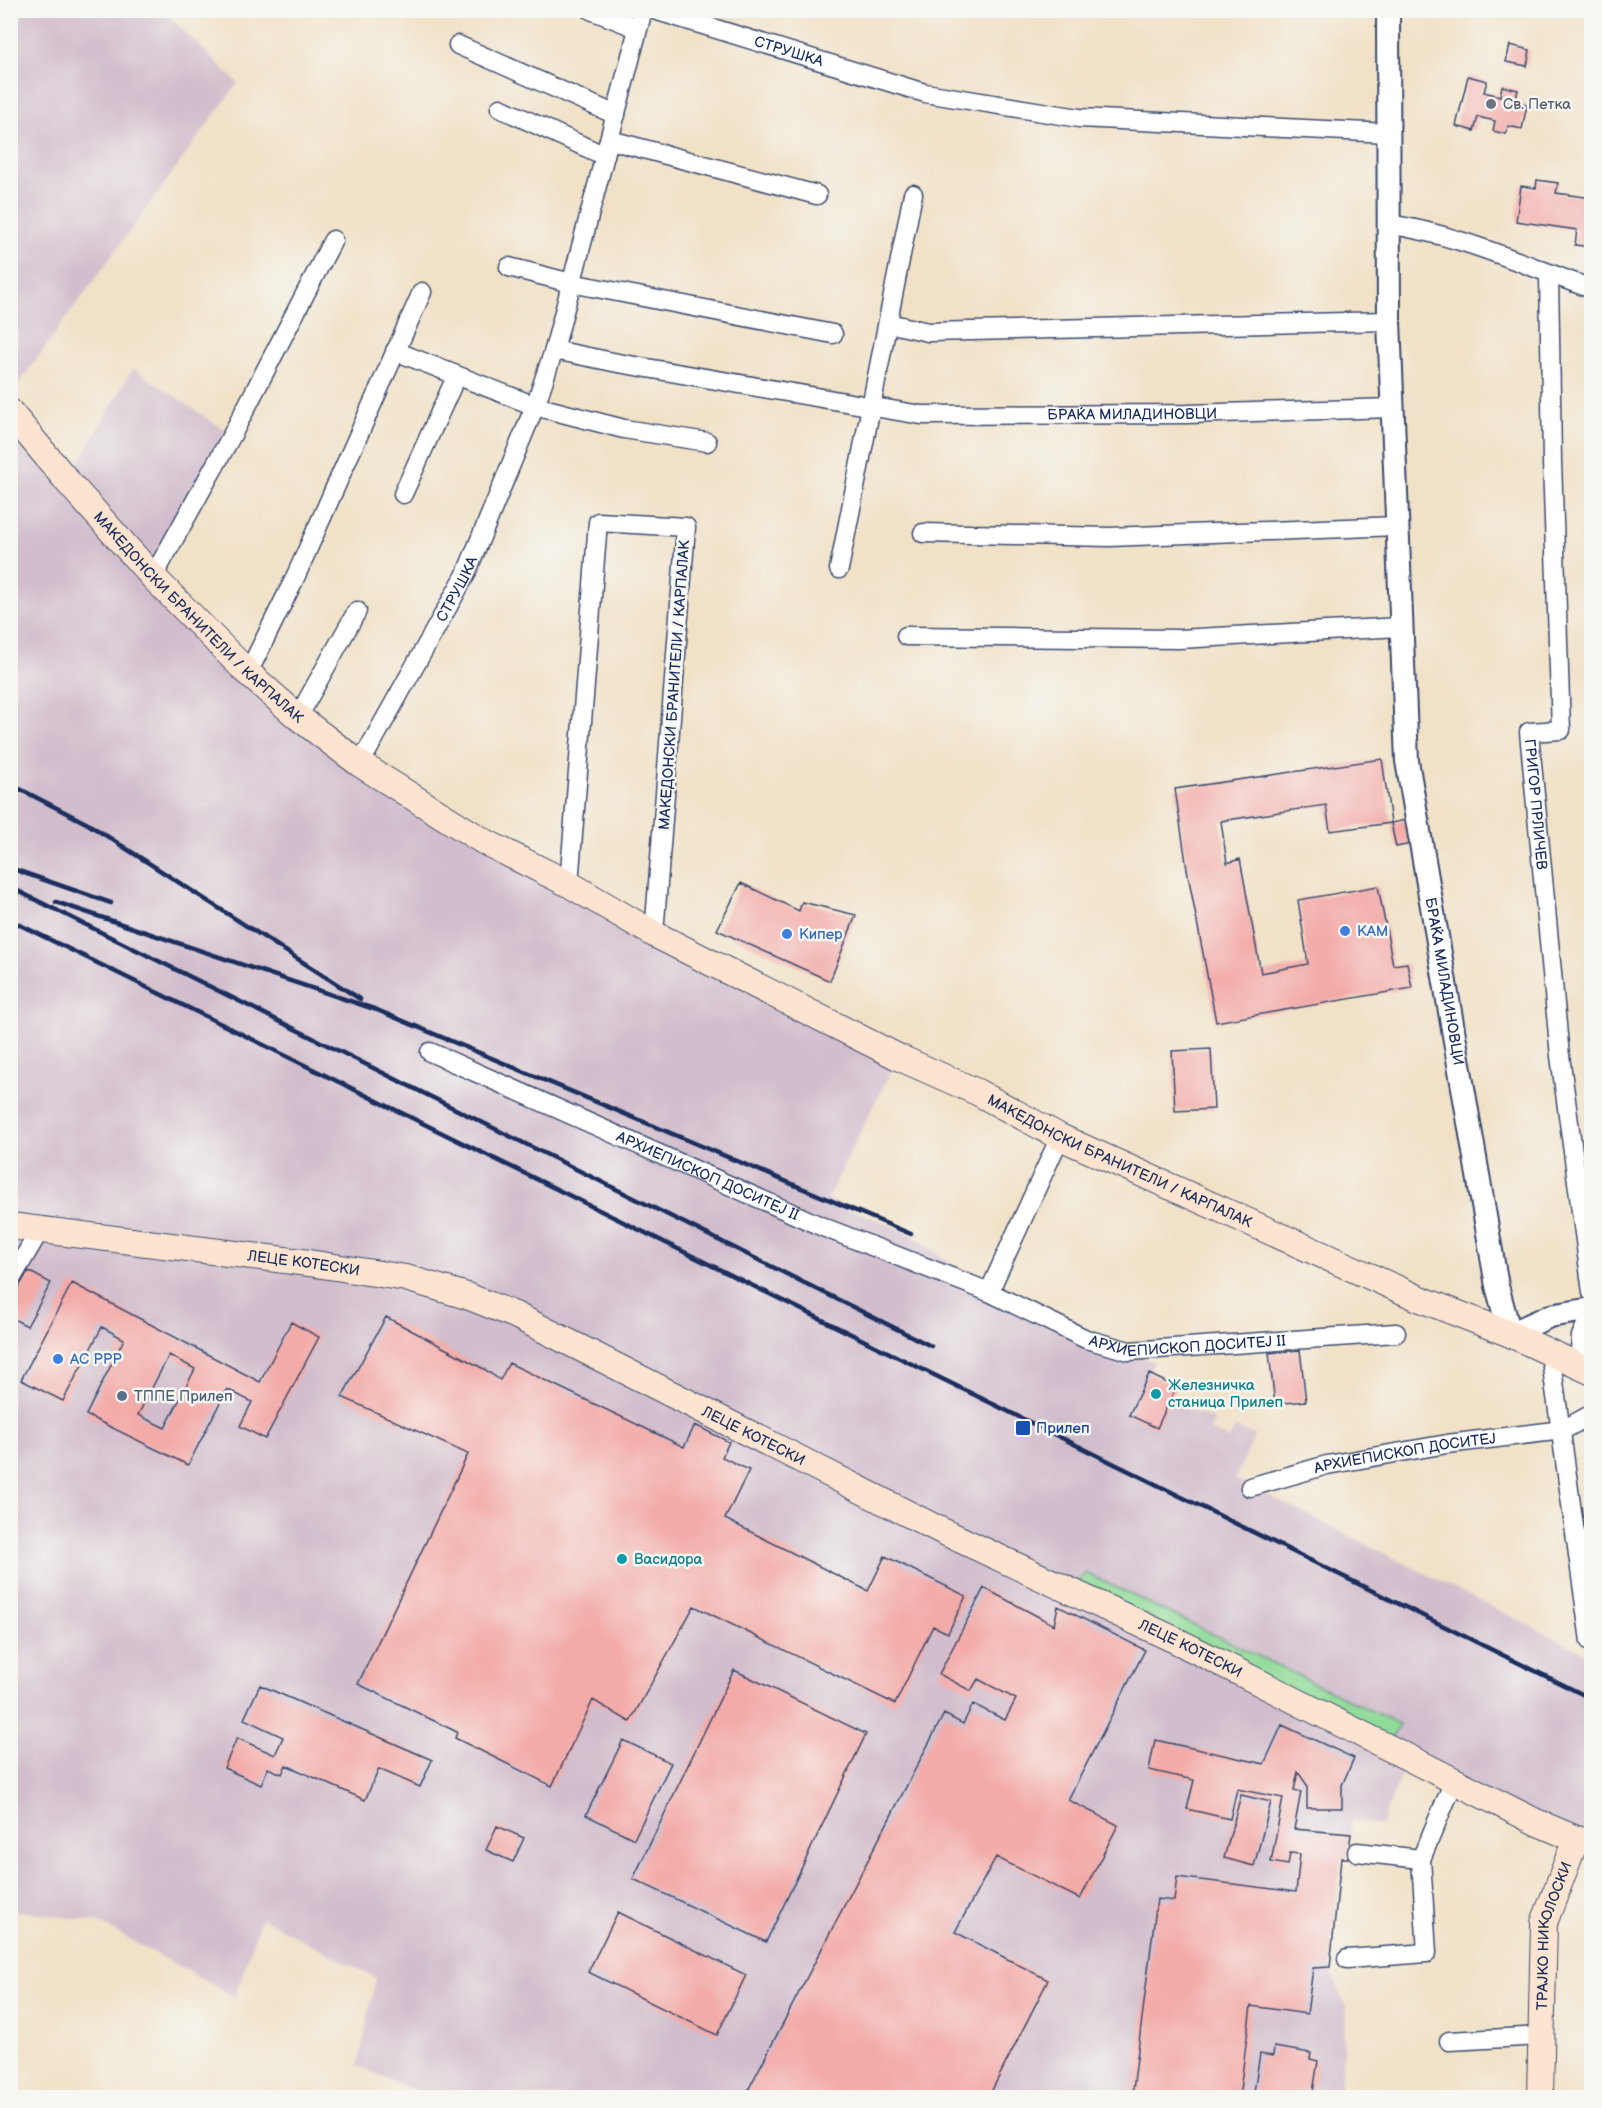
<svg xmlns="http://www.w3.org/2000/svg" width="1602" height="2108" viewBox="0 0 1602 2108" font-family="'Balsamiq Sans',sans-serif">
<rect width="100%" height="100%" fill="#f6f6f2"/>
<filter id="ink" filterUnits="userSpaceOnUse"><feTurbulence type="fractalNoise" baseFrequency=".0167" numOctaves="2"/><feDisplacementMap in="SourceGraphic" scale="12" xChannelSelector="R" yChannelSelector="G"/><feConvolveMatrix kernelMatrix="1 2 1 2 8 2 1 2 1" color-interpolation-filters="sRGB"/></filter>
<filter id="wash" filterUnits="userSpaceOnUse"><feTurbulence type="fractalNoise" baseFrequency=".008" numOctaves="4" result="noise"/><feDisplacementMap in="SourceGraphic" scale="24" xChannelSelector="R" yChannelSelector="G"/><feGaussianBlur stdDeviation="1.35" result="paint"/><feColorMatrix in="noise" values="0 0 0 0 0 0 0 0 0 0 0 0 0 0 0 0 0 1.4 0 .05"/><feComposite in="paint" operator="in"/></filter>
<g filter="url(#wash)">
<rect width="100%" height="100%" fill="#f1e1c6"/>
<path fill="#d1bdcc" d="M11,10L163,11L238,83L11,394Z
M133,368L232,435L153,577L360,764L898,1057L827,1199L911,1234L989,1293L1154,1362L1129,1415L1157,1428L1169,1402L1215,1420L1210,1430L1229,1439L1235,1428L1255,1435L1235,1479L1591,1656V1842L1409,1756L1381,1826L1352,1819L1348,1858L1341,1859L1330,1967L1346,2007L1340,2097H430L358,2066L376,1978L261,1918L235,1997L98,1922L11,1910L10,412L68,482Z"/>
<path fill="#90db98" stroke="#56857b" stroke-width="1.5" d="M1086,1573L1399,1724L1387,1745L1069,1591Z"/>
<g id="blocks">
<path fill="#f3aba8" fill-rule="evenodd" d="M1510,45L1530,50L1527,66L1506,62Z
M1468,76L1487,81L1484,92L1500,96L1502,86L1518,90L1515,103L1527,105L1522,129L1508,126L1506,134L1493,131L1495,121L1478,117L1474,131L1456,126Z
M1537,180L1558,183L1556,193L1592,198V247L1575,245L1577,230L1516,221L1521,186L1536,188Z
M1382,759L1391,823L1330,831L1326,805L1221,821L1227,863L1240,859L1261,973L1308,964L1298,900L1378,886L1393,965L1407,963L1412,988L1216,1022L1187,869L1175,789Z
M1411,819L1416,843L1396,847L1391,823Z
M741,883L799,911L802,902L856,915L830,981L717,930Z
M1211,1049L1214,1109L1175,1111L1172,1051Z
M28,1271L51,1283L27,1326L10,1317V1302Z
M72,1283L260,1382L291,1322L319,1337L265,1439L240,1426L252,1402L227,1389L188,1465L86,1415L124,1339L102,1327L63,1401L21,1380ZM169,1355L195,1369L165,1428L138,1415Z
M386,1317L484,1369L500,1380L509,1363L684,1447L695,1425L729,1442L722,1457L749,1470L725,1519L868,1591L885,1556L966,1596L948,1633L933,1626L895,1704L694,1606L630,1722L593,1700L552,1786L455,1738L457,1732L358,1684L468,1454L342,1397Z
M1300,1350L1306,1401L1275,1404L1269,1353Z
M1149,1374L1176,1387L1157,1428L1129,1415Z
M984,1588L1054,1625L1058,1606L1145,1650L1068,1800L1118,1825L1080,1899L996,1857L955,1932L1048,1980L988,2098H744L944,1714L963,1724L973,1704L1005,1720L1016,1699L978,1679L971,1691L939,1674Z
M734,1670L866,1734L766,1942L633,1879Z
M260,1685L432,1760L420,1787L379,1769L365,1800L286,1765L282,1774L268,1768L261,1785L224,1768L237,1738L275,1755L283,1737L244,1719Z
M1282,1725L1354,1758L1342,1785V1808H1307V1785L1298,1772L1294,1790L1301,1792L1294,1829L1351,1834L1348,1858H1341L1330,1967L1313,1968L1307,2014L1251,2006L1239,2098H1132L1157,1899L1174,1901L1177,1877L1296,1892L1300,1854L1290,1853L1288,1865L1271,1862L1283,1798L1237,1789L1230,1819L1187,1809L1194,1780L1149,1770L1155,1740L1264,1764Z
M623,1740L671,1763L634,1839L586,1815Z
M1241,1795L1271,1802L1254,1866L1224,1858Z
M497,1826L524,1838L513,1862L486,1850Z
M618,1912L746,1975L717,2035L588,1972Z
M1274,2047L1311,2053L1310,2059L1318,2061L1312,2098H1253L1260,2054L1273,2056Z"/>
</g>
</g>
<g filter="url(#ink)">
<use href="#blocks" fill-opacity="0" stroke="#3b4a6e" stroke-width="1.5"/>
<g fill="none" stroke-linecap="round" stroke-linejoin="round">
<g stroke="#3b4a6e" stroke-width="21">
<g id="minor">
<path d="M591,10L637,28"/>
<path id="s1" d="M654,10L925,93L1079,118L1389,133"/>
<path d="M458,45L616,115"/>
<path d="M500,108L605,156"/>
<path d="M610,140L817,195"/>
<path d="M1387,224C1458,234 1524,265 1592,289"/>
<path d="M509,267L571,283L833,334"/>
<path id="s2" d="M1549,274L1552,461L1561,730L1529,732L1560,1056L1592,1292"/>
<path d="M888,323L928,332L1389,321"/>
<path id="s3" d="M554,350L618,363L921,415L1187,414L1394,408"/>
<path d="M395,351L535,406L624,429L707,442"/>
<path d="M403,494L456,377"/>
<path d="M923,533L1109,537L1398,526"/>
<path d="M839,569L913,194"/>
<path d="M153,577L232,435L333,240"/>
<path d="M906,636L1179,639L1400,627"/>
<path d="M248,673L294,580L422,292"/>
<path d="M298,717L357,611"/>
<path id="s4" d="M360,764L465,576L535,406L554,350L643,10"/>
<path d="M569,884L598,522L686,527L654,934"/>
<path id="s5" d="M430,1052L823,1227L989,1292L1086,1339L1129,1351L1396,1333"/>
<path d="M10,1281L40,1230"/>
<path d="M989,1292L1060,1137"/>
<path d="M1550,1353L1590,1641"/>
<path d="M1579,1366L1581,1336L1592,1311"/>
<path id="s6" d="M1250,1487L1327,1465L1447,1444L1563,1430L1592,1414"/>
<path d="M1357,1852L1421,1859"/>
<path d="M1347,1959L1427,1953L1421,1859L1455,1779"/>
<path d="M1449,2041L1542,2036"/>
</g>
</g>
<g stroke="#3b4a6e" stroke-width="26">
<g id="tertiary">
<path id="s7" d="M1388,10L1389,321L1407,761L1497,1286L1510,1334L1550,1316L1592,1309"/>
</g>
</g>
<g stroke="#3b4a6e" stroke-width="28">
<g id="secondary">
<path id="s8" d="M10,412L68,482L153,577L248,673L298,717L360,764L483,841L569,884L654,934L898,1057L977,1092L1060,1137L1418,1298L1510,1334L1592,1372"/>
<path id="s9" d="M10,1226L309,1263L406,1278L467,1296L515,1315L940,1530L1175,1640L1536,1822L1576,1839L1592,1842"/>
<path id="s10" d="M1540,2098L1544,1923L1576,1839"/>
</g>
</g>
<use href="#minor" stroke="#fff" stroke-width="18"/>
<use href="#tertiary" stroke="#fff" stroke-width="22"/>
<use href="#secondary" stroke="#fde4d1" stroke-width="26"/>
<path stroke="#1b2f5e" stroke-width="4.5" d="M10,784L88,824L360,999
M10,868L111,903
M10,887L931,1346
M56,902L377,1010L911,1234
M10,920L1592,1699"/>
</g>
</g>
<circle fill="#6b7280" stroke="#f6f6f2" stroke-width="2" cx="1491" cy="104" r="6"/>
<g fill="#3f7fe0" stroke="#f6f6f2" stroke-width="2">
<circle cx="1345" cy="931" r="6"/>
<circle cx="787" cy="934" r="6"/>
<circle cx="58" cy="1359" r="6"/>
</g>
<g fill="#0f9aa8" stroke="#f6f6f2" stroke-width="2">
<circle cx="1156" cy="1394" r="6"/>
<circle cx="622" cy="1559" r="6"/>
</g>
<circle fill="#5c6f8a" stroke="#f6f6f2" stroke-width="2" cx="122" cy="1396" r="6"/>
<rect fill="#1a4fb4" stroke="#f6f6f2" stroke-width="2" x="1015" y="1420" width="16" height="16" rx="3"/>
<g text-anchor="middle" stroke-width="5" stroke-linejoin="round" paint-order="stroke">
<g font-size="15" fill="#1b2f5e" stroke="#f6f6f2">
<text dy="5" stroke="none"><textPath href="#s1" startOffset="141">СТРУШКА</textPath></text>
<text dy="5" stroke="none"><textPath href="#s3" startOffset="584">БРАЌА МИЛАДИНОВЦИ</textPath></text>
<text dy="5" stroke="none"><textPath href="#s4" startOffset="200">СТРУШКА</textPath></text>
<text dy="5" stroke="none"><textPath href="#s8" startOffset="279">МАКЕДОНСКИ БРАНИТЕЛИ / КАРПАЛАК</textPath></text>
<text transform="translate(674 685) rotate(-86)" y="5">МАКЕДОНСКИ БРАНИТЕЛИ / КАРПАЛАК</text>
<text dy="5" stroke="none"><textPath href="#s2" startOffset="561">ГРИГОР ПРЛИЧЕВ</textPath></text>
<text dy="5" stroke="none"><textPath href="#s7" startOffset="975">БРАЌА МИЛАДИНОВЦИ</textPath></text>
<text dy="5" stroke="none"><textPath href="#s8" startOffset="1356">МАКЕДОНСКИ БРАНИТЕЛИ / КАРПАЛАК</textPath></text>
<text dy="5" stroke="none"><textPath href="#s5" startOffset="304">АРХИЕПИСКОП ДОСИТЕЈ II</textPath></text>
<text dy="5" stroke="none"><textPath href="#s9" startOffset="296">ЛЕЦЕ КОТЕСКИ</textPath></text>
<text dy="5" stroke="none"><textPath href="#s5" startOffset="819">АРХИЕПИСКОП ДОСИТЕЈ II</textPath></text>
<text dy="5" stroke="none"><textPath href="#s9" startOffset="782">ЛЕЦЕ КОТЕСКИ</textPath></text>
<text dy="5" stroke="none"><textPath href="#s6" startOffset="159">АРХИЕПИСКОП ДОСИТЕЈ</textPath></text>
<text dy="5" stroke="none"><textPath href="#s9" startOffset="1268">ЛЕЦЕ КОТЕСКИ</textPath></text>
<text dy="5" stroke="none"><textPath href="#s10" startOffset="164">ТРАЈКО НИКОЛОСКИ</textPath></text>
</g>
<g font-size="15" fill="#5b616d" stroke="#f6f6f2" text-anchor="start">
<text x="1503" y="109">Св. Петка</text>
</g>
<g font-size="15" fill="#366cbe" stroke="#f6f6f2" text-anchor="start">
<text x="1357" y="936">КАМ</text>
<text x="799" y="939">Кипер</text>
<text x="70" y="1364">АС РРР</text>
</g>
<g font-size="15" fill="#0d838f" stroke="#f6f6f2" text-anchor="start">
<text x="1168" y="1390">Железничка<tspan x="1168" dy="17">станица Прилеп</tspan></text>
<text x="634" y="1564">Васидора</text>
</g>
<g font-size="15" fill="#4e5e75" stroke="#f6f6f2" text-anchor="start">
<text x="134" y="1401">ТППЕ Прилеп</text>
</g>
<g font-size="15" fill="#164399" stroke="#f6f6f2" text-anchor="start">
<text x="1036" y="1433">Прилеп</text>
</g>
</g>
<rect width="1602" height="2108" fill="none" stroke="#f6f6f2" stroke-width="36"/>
</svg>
